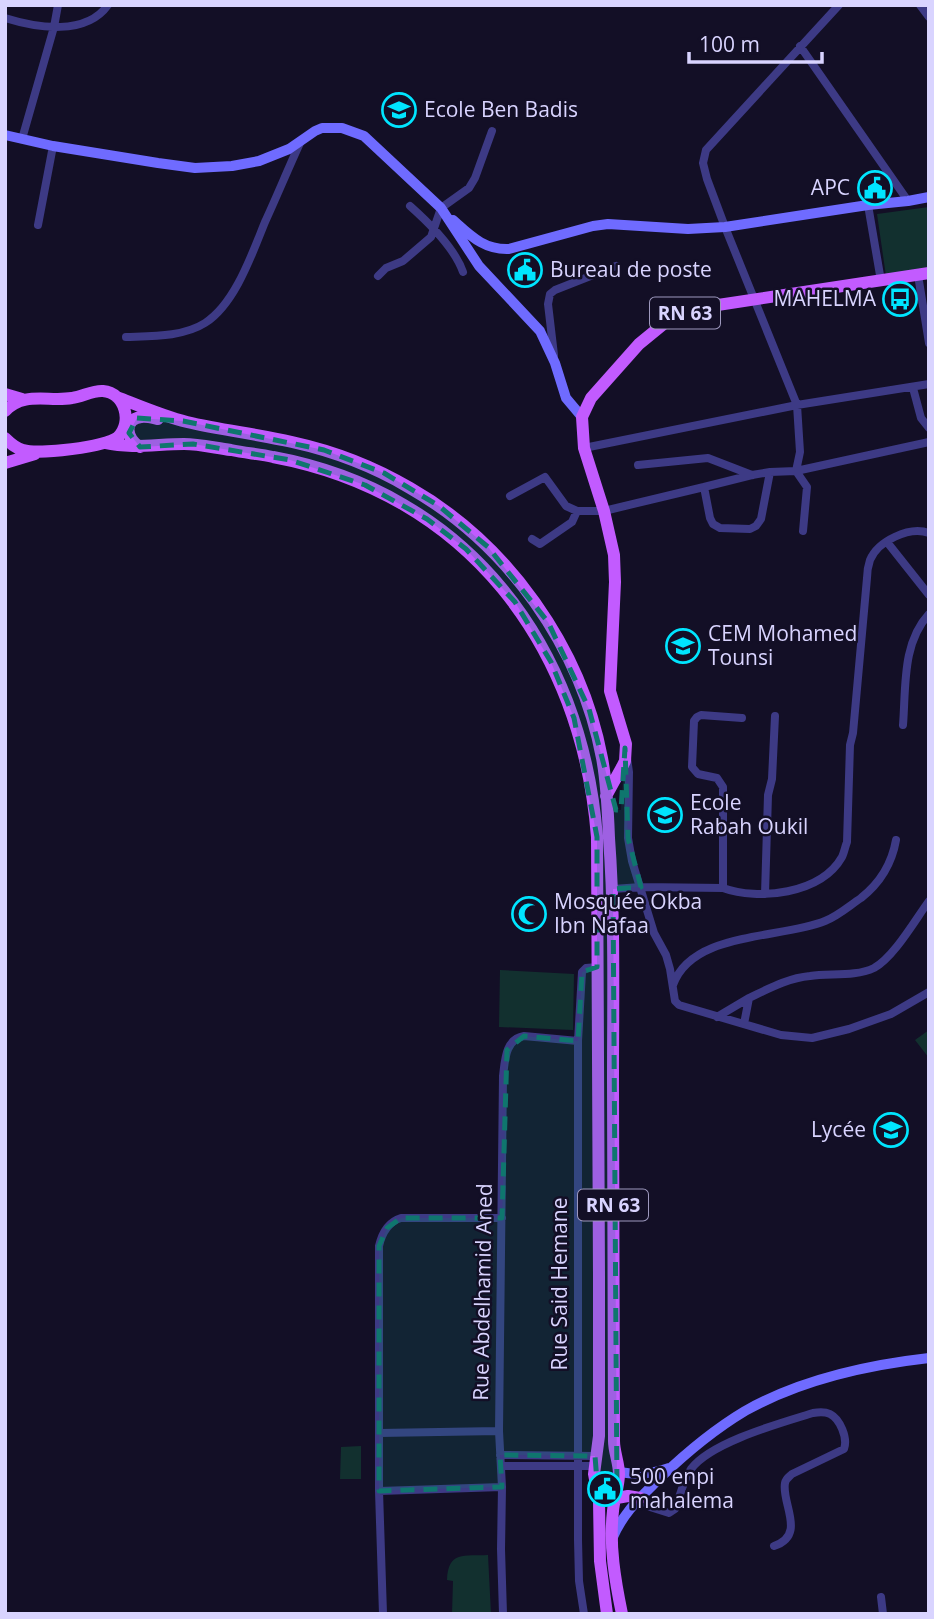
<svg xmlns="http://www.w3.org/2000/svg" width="934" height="1619" viewBox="0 0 934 1619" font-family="'Open Sans',sans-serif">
<rect width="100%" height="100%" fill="#130f26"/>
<path fill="#12302f" d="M929,207V270L886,276L877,214Z
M500,970L574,974L573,1030L499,1027Z
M929,1030V1058L915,1040Z
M361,1446V1479H340L341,1447Z
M488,1555L491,1614H452L453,1581L447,1580C448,1551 464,1556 488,1555Z"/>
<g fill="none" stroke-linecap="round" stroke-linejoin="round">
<path stroke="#3d3a85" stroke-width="8" d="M920,5L929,17
M5,18C37,28 86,36 108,5
M800,46L908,201
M22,139L54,27L58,5
M868,205L881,281
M410,206C428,222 455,249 463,272
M38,225L53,146
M918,275L929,343
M378,276L386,268L403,261L431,237L441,208L469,188L475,178L492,131
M126,337C151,336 183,337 205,323C235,304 252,254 265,222C277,196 288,169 300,143
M554,355L548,304L550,294L555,290L616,266
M913,388L921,418L929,428
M584,448L797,405L929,384
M638,465L708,458L752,475
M704,487L752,475L770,472
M510,496L545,477L566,506L577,511
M803,531L807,487L796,471L800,452L797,405L725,227L707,179L703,163L706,150L839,5
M532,539L540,544L572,522L577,511H604L704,487L710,518L713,524L720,528L750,529L756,526L761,519L770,472L796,471L929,442
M887,542L929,595
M903,725C906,687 902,643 929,614
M627,758L629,772L628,838L632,861L654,933L666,955L670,969L675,1001L679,1005L781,1035L812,1038L849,1029L891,1014L929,992
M723,888V787L717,778L698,774L692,767L694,721L697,717L701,715L742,718
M613,889L641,887L723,888C758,901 821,894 842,857C844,853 845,847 847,842L850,745L853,733L867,578C867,572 868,566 870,560C878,541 909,526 929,533
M765,894L768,795L772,779L775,716
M673,985C692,931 781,939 825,921C838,916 849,906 861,898C880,883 892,863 896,840
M749,998C768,989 788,978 810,976C830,973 855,977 874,968C894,957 915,920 929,901
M717,1017L749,998L744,1024
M379,1433L499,1431
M500,1455L596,1456
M501,1466H594
M379,1491L502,1487
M640,1498L650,1507L669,1513L675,1509C680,1496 683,1481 691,1469C711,1442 781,1423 813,1413C818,1412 824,1411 830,1414C840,1419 848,1438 844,1449L792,1474C789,1477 786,1478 785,1483C781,1503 807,1535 774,1546
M881,1597L883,1614
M383,1614L379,1491V1246C382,1233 388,1222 401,1218H502
M503,1614L501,1549L502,1487L499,1431L503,1076C505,1061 505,1039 524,1036L578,1041
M584,1614L579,1581L578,1540V1041L582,972L586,968L597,967"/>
<path stroke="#6f6bff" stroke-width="10" d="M5,135L53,146L158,163L195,168L232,166L259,161L289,149L315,131L322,128H342L364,136L441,208L479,266L540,331L555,363L566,398L582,417
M453,220C471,236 484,250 509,249L593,226L608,224L688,229L725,227L868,205L908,201L929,197
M619,1472C638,1475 651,1474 669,1468
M612,1539C624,1511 641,1497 661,1477C687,1452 715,1429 745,1411C800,1380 867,1365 929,1358"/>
<path stroke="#c25bff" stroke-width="12" d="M5,394L22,399
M117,397C140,406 163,416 187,422C221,430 257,434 292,442C333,451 373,466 410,488C508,544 581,647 602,758C607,784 608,812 609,838C615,919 613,999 613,1080C613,1200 614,1321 614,1441C614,1452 619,1463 619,1474C619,1487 614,1498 613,1511C609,1545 615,1580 622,1614
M5,411C24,391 48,402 72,398C82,397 93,390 103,391C125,393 133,422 118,437C106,447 38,455 23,450C15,448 10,443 5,438
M105,443C132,449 157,444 184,444C200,444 215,448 231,450C245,453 259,454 273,457C467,493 582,645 597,837L599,1276V1436L594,1474L599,1501L600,1561L607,1614
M140,447C127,439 122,420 141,417C146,416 153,418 158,419
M5,463L35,454
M606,796L622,767L625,761L626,744L610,691L615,582L614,555L604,511L584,448L582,417L591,398L639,344L672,317L698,308L929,273
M611,1499L628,1496L640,1498"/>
</g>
<path fill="#0f766e" fill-opacity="0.2" stroke="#0f766e" stroke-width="5" stroke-dasharray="14 9" stroke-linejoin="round" d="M137,418L183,421L324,450L384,473L439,506L488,547L548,622L589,709L616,810H621L625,748L628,838L641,887L613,889L617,1492L611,1499L598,1494L595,1456L500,1455L502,1487L379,1491V1246L387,1228L401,1218H502L507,1050L524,1036L578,1041L582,972L597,967V837L574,718L551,662L515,602L466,549L427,519L365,485L290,460L193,444L140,447L129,433Z"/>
<defs>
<g id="school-ring" transform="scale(1.75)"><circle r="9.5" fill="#130f26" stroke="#00e5ff" stroke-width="1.5"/><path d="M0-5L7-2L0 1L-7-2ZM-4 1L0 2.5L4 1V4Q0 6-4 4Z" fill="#00e5ff"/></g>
<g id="civic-ring" transform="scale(1.75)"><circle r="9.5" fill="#130f26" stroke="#00e5ff" stroke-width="1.5"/><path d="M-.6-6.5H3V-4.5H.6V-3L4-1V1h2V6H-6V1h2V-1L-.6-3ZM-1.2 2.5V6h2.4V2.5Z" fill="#00e5ff"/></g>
<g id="bus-ring" transform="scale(1.75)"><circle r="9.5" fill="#130f26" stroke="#00e5ff" stroke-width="1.5"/><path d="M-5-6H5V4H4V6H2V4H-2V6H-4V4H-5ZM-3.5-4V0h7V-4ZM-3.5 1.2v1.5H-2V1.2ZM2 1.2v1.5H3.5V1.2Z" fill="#00e5ff"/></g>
<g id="mosque-ring" transform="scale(1.75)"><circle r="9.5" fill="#130f26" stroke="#00e5ff" stroke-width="1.5"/><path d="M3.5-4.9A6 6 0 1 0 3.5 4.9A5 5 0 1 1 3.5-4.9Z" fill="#00e5ff"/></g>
</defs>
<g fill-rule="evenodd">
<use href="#school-ring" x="399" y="110"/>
<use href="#civic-ring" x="875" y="188"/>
<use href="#civic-ring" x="525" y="270"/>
<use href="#bus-ring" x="900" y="299"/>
<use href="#school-ring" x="683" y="646"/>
<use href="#school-ring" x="665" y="815"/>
<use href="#mosque-ring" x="529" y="914"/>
<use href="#school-ring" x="891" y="1130"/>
<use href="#civic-ring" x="605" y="1489"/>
</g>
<g text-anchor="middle" stroke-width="5" stroke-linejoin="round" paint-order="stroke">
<g fill="#130f26" stroke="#9e99be" stroke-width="2">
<rect x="650" y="297.5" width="70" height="31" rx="5"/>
<rect x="578" y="1189.5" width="70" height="31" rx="5"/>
</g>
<g font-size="19" font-weight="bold" fill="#d9d4ff">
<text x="685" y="320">RN 63</text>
<text x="613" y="1212">RN 63</text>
</g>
<g font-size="21" fill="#d9d4ff" stroke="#130f26" text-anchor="start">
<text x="424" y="117">Ecole Ben Badis</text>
<text x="850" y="195" text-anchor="end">APC</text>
<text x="550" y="277">Bureau de poste</text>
<text x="876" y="306" text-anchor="end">MAHELMA</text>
<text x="708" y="641">CEM Mohamed<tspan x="708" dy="24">Tounsi</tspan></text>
<text x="690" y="810">Ecole<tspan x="690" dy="24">Rabah Oukil</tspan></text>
<text x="554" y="909">Mosquée Okba<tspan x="554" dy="24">Ibn Nafaa</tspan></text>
<text x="866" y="1137" text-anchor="end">Lycée</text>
<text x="630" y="1484">500 enpi<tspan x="630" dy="24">mahalema</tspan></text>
</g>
<g font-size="21" fill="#d9d4ff" stroke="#130f26">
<text transform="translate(560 1284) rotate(-90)" y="7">Rue Said Hemane</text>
<text transform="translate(483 1292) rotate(-89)" y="7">Rue Abdelhamid Aned</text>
</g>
</g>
<rect width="934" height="1619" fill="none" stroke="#d9d4ff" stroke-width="14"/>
<path d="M689 52v10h133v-10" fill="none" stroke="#d9d4ff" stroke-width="3.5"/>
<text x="699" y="52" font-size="21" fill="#d9d4ff" stroke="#130f26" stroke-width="5" paint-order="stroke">100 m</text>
</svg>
